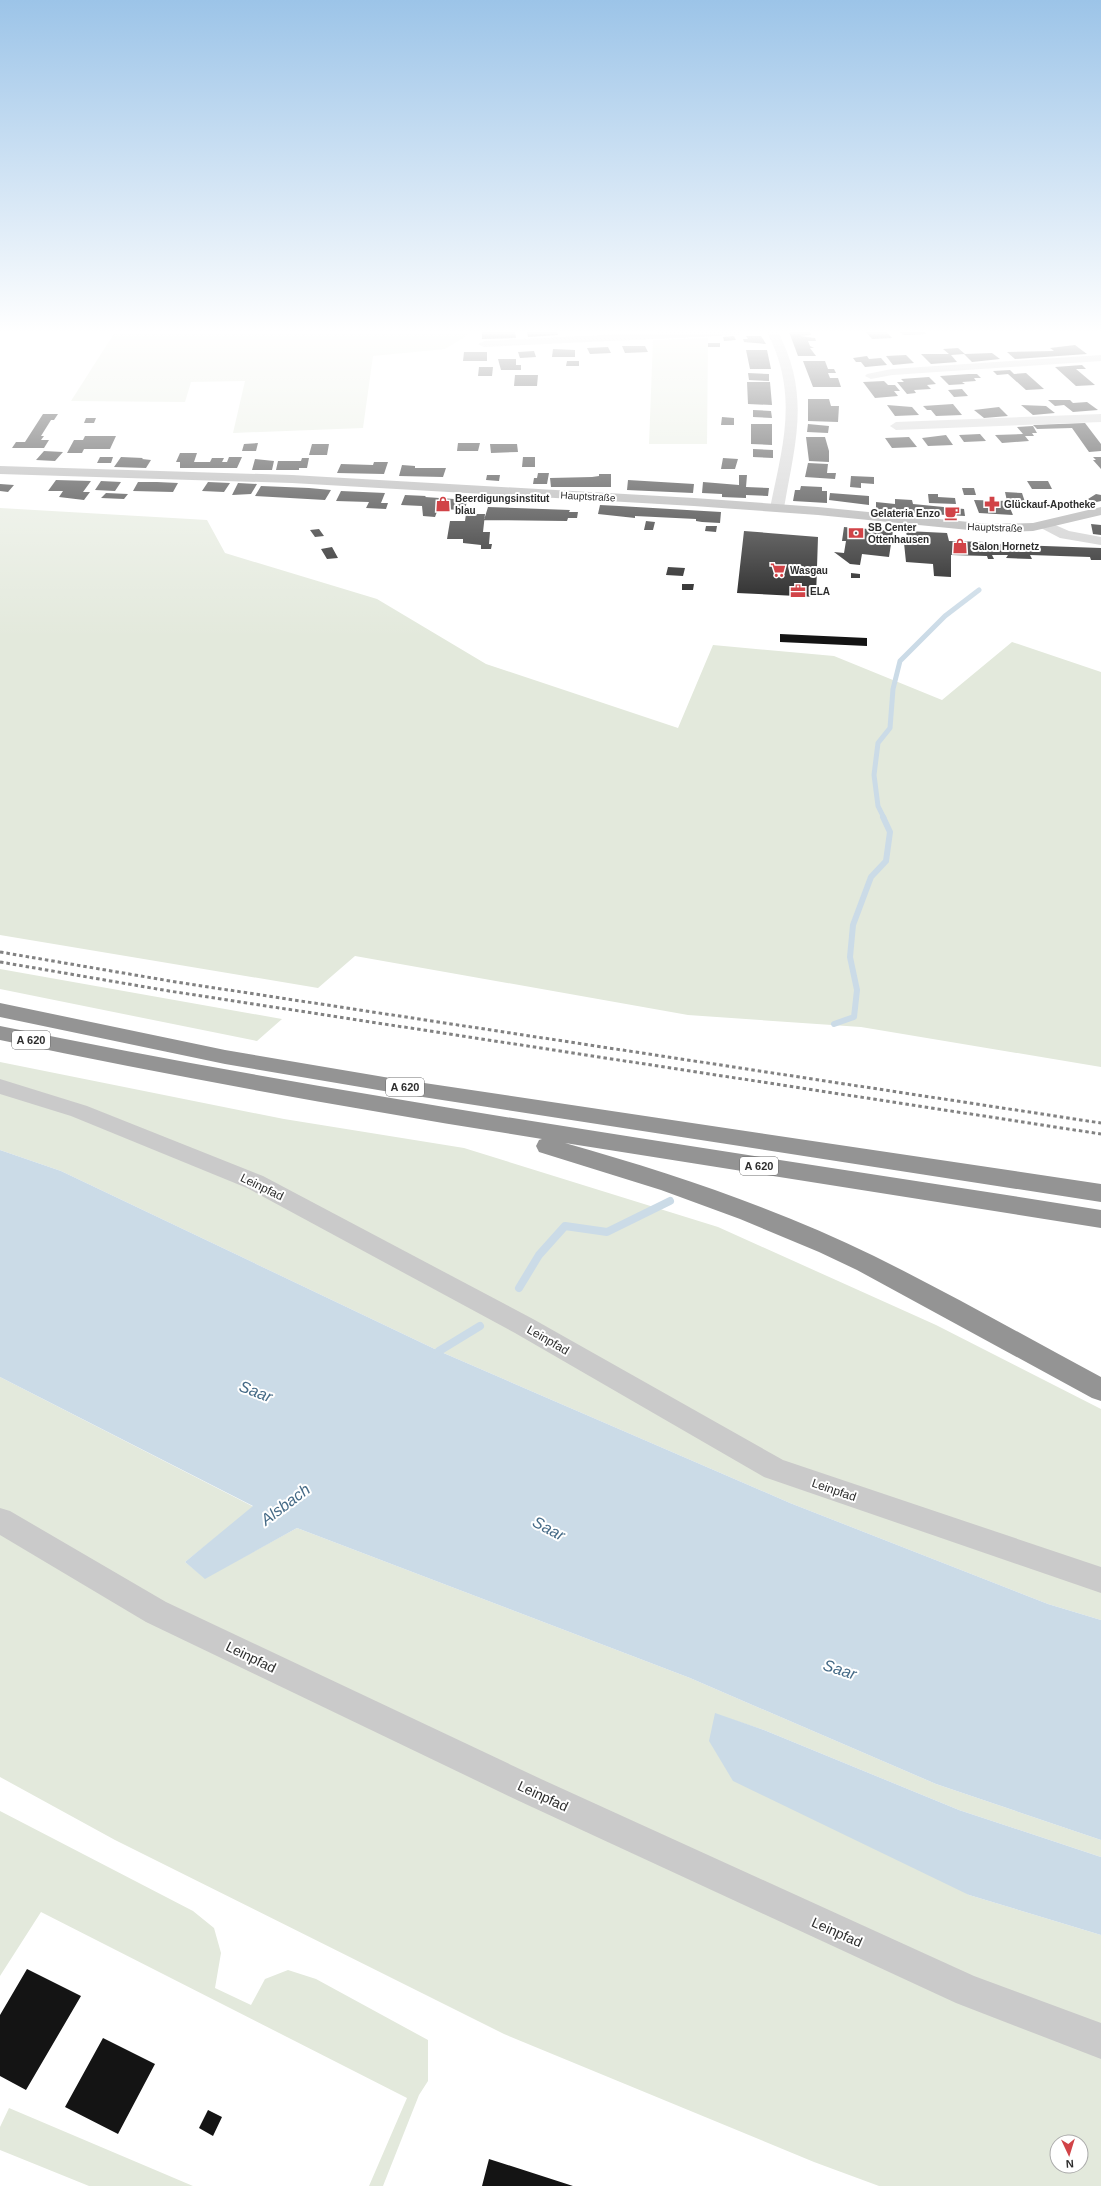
<svg xmlns="http://www.w3.org/2000/svg" width="1101" height="2186" viewBox="0 0 1101 2186" font-family="Helvetica,sans-serif">
<rect width="100%" height="100%" fill="#fff"/>
<path fill="#e3e9dc" fill-rule="evenodd" d="M115,332H473L445,349L373,356L363,428L233,433L245,381L191,382L185,402L71,401Z
M708,338L707,444H649L653,340Z
M0,508L207,520L225,553L377,599L486,664L678,728L713,645L834,656L942,700L1012,642L1101,672V1067L861,1027L688,1015L355,956L318,988L0,935Z
M0,969L282,1019L257,1041L0,989Z
M0,1062L284,1119L464,1148L718,1227L936,1325L1101,1409V1620L1048,1604L790,1503L439,1351L61,1171L0,1150Z
M0,1377L254,1507L185,1562L205,1578L297,1528L690,1678L936,1784L1101,1840V1857L959,1810L764,1730L715,1714L969,1895L1101,1935V2186H879L814,2162L504,2034L115,1840L0,1777ZM1057,2142H1081V2166H1057Z
M0,1811L193,1911L214,1928L221,1953L215,1988L251,2005L265,1979L288,1970L316,1979L428,2040V2081L419,2095L383,2186H369L407,2098L41,1912L0,1976Z
M9,2108L193,2186H89L0,2150V2127Z"/>
<path fill="#cbdbe7" d="M0,1150L61,1171L439,1351L790,1503L1048,1604L1101,1620V1840L936,1784L690,1678L297,1528L205,1579L185,1562L253,1506L0,1377Z
M715,1713L764,1730L959,1810L1101,1857V1935L969,1895L733,1781L709,1741Z"/>
<g fill="none" stroke-linecap="round" stroke-linejoin="round">
<path stroke="#cbdbe7" stroke-width="5" d="M884,818L878,806L874,775L878,743L890,728L893,689L900,661L945,616L979,590"/>
<path stroke="#cbdbe7" stroke-width="6" d="M834,1024L854,1017L857,990L850,957L853,925L871,877L886,861L890,832L883,817"/>
<path stroke="#cbdbe7" stroke-width="8" d="M519,1288L539,1255L565,1226L607,1232L670,1201
M433,1359L439,1351L480,1326"/>
</g>
<path fill="#141414" d="M482,332H515L516,338L482,339Z
M527,332H557L558,335L528,337Z
M789,332H810L811,335L800,336L815,338L816,341H808L810,346L814,348H810L816,356H798Z
M866,332H887L892,338L872,339Z
M900,332H924L926,334L904,335Z
M734,336L736,340L724,341L723,337Z
M746,336H761L766,344L744,342L743,339H748Z
M708,343H720V347H708Z
M1075,345L1087,354L1015,359L1007,352L1054,351L1050,348Z
M622,346H645L648,352L625,353Z
M608,347L611,353L590,354L587,348Z
M958,348L965,354L992,353L1000,359L972,362L964,354L951,355L957,362L931,364L921,354H949L943,349Z
M553,349L575,350V357H552Z
M746,350H767L771,369H750Z
M534,351L536,357L520,358L518,352Z
M464,352H487V361H463Z
M906,355L914,363L893,365L886,356Z
M867,356L869,359L881,358L887,365L865,367L861,362H856L853,358Z
M498,359H516V365H521V370H501Z
M567,361H579V366H566Z
M803,361H825L828,369H834L836,373H828L830,378H838L841,387H813Z
M1082,365L1086,369H1076L1095,385L1076,386L1055,367Z
M479,367H493L492,376H478Z
M1010,370L1014,374L1026,373L1044,389L1026,390L1008,374L997,375L993,371Z
M748,373L769,374V381L749,380Z
M969,374H977L981,378H974L976,381L962,382L965,384L949,385L940,376Z
M515,375H538L537,386H514Z
M929,377L936,384L927,385L931,389L914,390L916,393L907,394L897,382H904L901,379Z
M884,381L888,385H895L900,391H894L898,396L875,398L863,382Z
M747,382H770L772,405L748,404Z
M962,389L968,396L954,397L948,390Z
M808,399H829L831,406H839L838,422L808,421Z
M1048,400H1070L1073,403L1087,402L1098,410L1073,412L1064,405L1055,406Z
M953,404L962,415L936,416L931,410H927L923,406Z
M887,405L912,407L919,415L895,416Z
M1021,405L1046,406L1055,413L1033,415Z
M999,407L1008,416L984,418L974,410Z
M753,410L771,411L772,418L753,417Z
M43,414H58L54,420H51L41,436H44L41,440H49L44,448H12L16,442H25Z
M722,417L734,418V425H721Z
M86,418H96L94,423H84Z
M1085,423L1101,444V451L1089,452L1072,428L1037,429L1033,425Z
M751,424H772V445L751,444Z
M808,424L829,426L828,433L807,432Z
M1033,426L1037,433H1032L1034,436H1025L1029,441L1002,443L995,435L1023,434L1017,427Z
M980,434L986,441L964,442L959,435Z
M946,435L953,445L928,446L922,438Z
M85,436H116L110,449H84L82,453H67L74,440H83Z
M806,437H825L829,451V462L809,461Z
M909,437L917,447L892,448L885,438Z
M258,443L256,451H242L244,444Z
M458,443H480L478,451H457Z
M312,444H329L327,455H309Z
M490,444H517L518,452L491,453Z
M753,449L773,450V458L753,457Z
M44,451L63,452L55,461L36,460Z
M180,453H197L194,462H210L212,458H224L222,462H227L229,457H242L237,468H180V462H176Z
M100,457H113L111,463H97Z
M121,457L143,458L142,459L151,460L146,468L114,467Z
M523,457H535V467H522Z
M1093,457H1101V469L1093,460H1096Z
M302,458H309L307,468H299V470H276L278,461H301Z
M723,458L738,459L735,469H721Z
M255,459L274,461L272,470H252Z
M374,462H388L384,474L337,473L341,464L373,465Z
M808,463L828,464L827,473H836L835,479L805,477Z
M402,465L415,466V468H446L443,477L399,476Z
M538,473H549L547,484H533L534,478H537Z
M599,474H611V487H551L550,478L592,477L599,476Z
M487,475H500L499,481L486,480Z
M739,475H747L746,487L769,488L768,496L746,495V498L722,497V494L702,493L703,482L739,485Z
M851,476L874,477V484L861,483V488L850,487Z
M56,480L91,481L83,492H90L84,500L59,497L63,491H48Z
M628,480L694,484L693,493L627,490Z
M101,481L121,482L115,491L95,490Z
M1027,481H1048L1052,489H1032Z
M138,482H157L178,483L173,492L133,491Z
M208,482L230,483L224,492L202,491Z
M238,483L257,484L251,494L232,495Z
M0,484L14,485L8,492L0,491Z
M261,486L309,488L331,490L325,500L255,496Z
M801,486L822,487V491H827V503L793,501L795,490H800Z
M962,488H974L976,495H964Z
M341,491L385,493L381,503H388L386,509L366,508L369,502L336,501Z
M1005,492L1022,493L1027,508H1010L1013,515L979,513L974,500L1007,501Z
M106,493L128,494L124,499L101,498Z
M830,493L869,496V505L829,500Z
M928,494H938V497L955,498L956,504L929,503Z
M1096,494L1101,495V501L1092,503L1088,499Z
M405,495L426,496L425,497L468,500L464,510L438,509L435,517L423,516L422,506L401,505Z
M895,499L912,500L913,504L964,509L965,516L876,511V502L895,504Z
M600,505L619,506L721,512L720,523L702,522L696,521V519L635,516V518L598,514Z
M488,507L570,510L569,512H578L577,518H568L567,521L484,520Z
M466,514H485L483,532H490L489,544H492L491,549H481V545L463,543V539H447L450,521H465Z
M646,521L655,522L653,530H644Z
M1091,524L1101,525V535L1093,534Z
M706,526H717L716,532L705,531Z
M844,527L893,531L889,557L862,554L860,565L850,564L834,552L844,553L846,541H842Z
M319,529L324,536L315,537L310,530Z
M744,531L818,537L816,597L737,593Z
M906,531L947,533L949,541L988,542L989,544L1101,548V560H1091L1090,557L1030,555L1032,559L1006,558L1008,555H992L994,559H988L987,556L951,555V577L934,576L933,564L906,562L904,543H908Z
M332,547L338,558L327,559L321,549Z
M668,567L685,568L683,576L666,575Z
M851,573L860,574V578H851Z
M682,584H694L693,590H682Z
M780,634L867,638V646L780,642Z
M27,1969L81,1996L26,2090L0,2076V2015Z
M103,2038L155,2064L118,2134L65,2107Z
M208,2110L222,2117L213,2136L199,2128Z
M489,2159L573,2186H482Z"/>
<g fill="none" stroke-linecap="round" stroke-linejoin="round">
<path fill="#cacaca" fill-rule="evenodd" d="M662,332H743L738,335L484,347L478,344L484,341Z
M767,332H778C811,395 795,443 784,508L777,512L770,508C783,444 799,394 767,332Z
M1101,355V361L892,375L871,379L865,376L867,374L892,369Z
M1101,414V422L896,430L890,426L896,422Z
M1046,521L1069,531L1101,537V545L1060,538L1041,528L1039,525Z
M0,1079L87,1106L263,1176L533,1319L783,1460L1101,1567V1593L764,1477L515,1333L247,1188L71,1116L0,1094Z
M0,1508L10,1511L166,1602L541,1779L974,1976L1101,2023V2059L956,2003L519,1801L146,1622L0,1535Z"/>
<path fill="#a5a5a5" fill-rule="evenodd" d="M0,466L292,475L694,498L818,507L989,524L1033,523L1101,507V515L1033,531L989,532L818,515L694,506L292,483L0,474Z"/>
<path fill="#949494" fill-rule="evenodd" d="M0,1003L225,1050L384,1077L1101,1184V1202L384,1091L225,1064L0,1017Z
M0,1026C365,1101 734,1151 1101,1210V1228L565,1143C671,1173 776,1208 874,1256C951,1294 1026,1337 1101,1377V1401L1092,1398L857,1270L819,1252L740,1219L661,1190L539,1152L536,1146L539,1140L542,1139C360,1110 180,1078 0,1040Z"/>
<path stroke="#828282" stroke-width="3" stroke-dasharray="3.5 3" stroke-linecap="butt" d="M0,952L176,982L1101,1123
M0,962L169,991L1101,1134"/>
</g>
<linearGradient id="sky" x2="0" y2="1"><stop stop-color="#9cc4e8"/><stop offset="0.52" stop-color="#fff"/><stop offset="1" stop-color="#fff" stop-opacity="0"/></linearGradient>
<rect width="1101" height="638" fill="url(#sky)"/>
<defs>
<g id="shop-bare" transform="scale(1.2)"><path d="M-5-2.5h2.3a2.7 3.5 0 0 1 5.4 0H5L5.5 6h-11ZM-1.5-2.5h3a1.5 2.3 0 0 0-3 0Z" fill="#d14347" stroke="#fff" stroke-width="2.5" paint-order="stroke"/></g>
<g id="pharmacy-bare" transform="scale(1.2)"><path d="M-2-6h4v4h4v4h-4v4h-4v-4h-4v-4h4Z" fill="#d14347" stroke="#fff" stroke-width="2.5" paint-order="stroke"/></g>
<g id="cafe-bare" transform="scale(1.2)"><path d="M-5.5-4.5H6V0H3Q3 3.5 0 3.5H-2.5Q-5.5 3.5-5.5 0ZM3-3.2v2h1.7v-2ZM-6 4.5H4V6H-6Z" fill="#d14347" stroke="#fff" stroke-width="2.5" paint-order="stroke"/></g>
<g id="bank-bare" transform="scale(1.2)"><path d="M-6-4H6V4H-6ZM0-2.3a2.3 2.3 0 1 0 0 4.6a2.3 2.3 0 1 0 0-4.6Z" fill="#d14347" stroke="#fff" stroke-width="2.5" paint-order="stroke"/></g>
<g id="supermarket-bare" transform="scale(1.2)"><path d="M-6-5.5h2.5l.6 2H6L4.5 2H-2.5L-4.4-4H-6ZM-1.5 3.2a1.3 1.3 0 1 0 .1 0ZM3 3.2a1.3 1.3 0 1 0 .1 0Z" fill="#d14347" stroke="#fff" stroke-width="2.5" paint-order="stroke"/></g>
<g id="office-bare" transform="scale(1.2)"><path d="M-6-3h4V-5.5h4V-3h4V5H-6ZM-1-4.5V-3h2v-1.5ZM-6 0V1H6V0Z" fill="#d14347" stroke="#fff" stroke-width="2.5" paint-order="stroke"/></g>
</defs>
<g fill-rule="evenodd">
<use href="#shop-bare" x="443" y="504"/>
<use href="#pharmacy-bare" x="992" y="504"/>
<use href="#cafe-bare" x="952" y="513"/>
<use href="#bank-bare" x="856" y="533"/>
<use href="#shop-bare" x="960" y="546"/>
<use href="#supermarket-bare" x="778" y="570"/>
<use href="#office-bare" x="798" y="591"/>
</g>
<g text-anchor="middle" stroke-width="4" stroke-linejoin="round" paint-order="stroke">
<g font-size="10" fill="#2d2d2d" stroke="#fff">
<text transform="translate(588 496) rotate(3)" y="4">Hauptstraße</text>
<text transform="translate(995 527) rotate(2)" y="4">Hauptstraße</text>
</g>
<g font-size="10" font-weight="bold" fill="#2d2d2d" stroke="#fff" text-anchor="start">
<text x="455" y="502">Beerdigungsinstitut<tspan x="455" dy="12">blau</tspan></text>
<text x="1004" y="508">Glückauf-Apotheke</text>
<text x="940" y="517" text-anchor="end">Gelateria Enzo</text>
<text x="868" y="531">SB Center<tspan x="868" dy="12">Ottenhausen</tspan></text>
<text x="972" y="550">Salon Hornetz</text>
<text x="790" y="574">Wasgau</text>
<text x="810" y="595">ELA</text>
</g>
<g fill="#fff" stroke="#6c6c6c" stroke-width="1">
<rect x="12" y="1031" width="38" height="18" rx="3"/>
<rect x="386" y="1078" width="38" height="18" rx="3"/>
<rect x="740" y="1157" width="38" height="18" rx="3"/>
</g>
<g font-size="11" font-weight="bold" fill="#2d2d2d">
<text x="31" y="1044">A 620</text>
<text x="405" y="1091">A 620</text>
<text x="759" y="1170">A 620</text>
</g>
<g font-size="12" fill="#2d2d2d" stroke="#fff">
<text transform="translate(262 1187) rotate(26)" y="4">Leinpfad</text>
<text transform="translate(548 1340) rotate(30)" y="4">Leinpfad</text>
<text transform="translate(834 1490) rotate(19)" y="4">Leinpfad</text>
</g>
<g font-size="14" fill="#2d2d2d" stroke="#fff">
<text transform="translate(251 1657) rotate(26)" y="5">Leinpfad</text>
<text transform="translate(543 1796) rotate(25)" y="5">Leinpfad</text>
<text transform="translate(837 1932) rotate(24)" y="5">Leinpfad</text>
</g>
<g font-size="16" font-style="italic" fill="#456a86" stroke="#fff">
<text transform="translate(256 1391) rotate(21)" y="6">Saar</text>
<text transform="translate(285 1504) rotate(-37)" y="6">Alsbach</text>
<text transform="translate(549 1528) rotate(28)" y="6">Saar</text>
<text transform="translate(840 1669) rotate(18)" y="6">Saar</text>
</g>
</g>
<g transform="translate(1069 2154) rotate(176)"><circle r="19" fill="#ffffff" stroke="#ababab"/>
<path d="M0-3L7 15L0 10L-7 15Z" fill="#d14347"/>
<text y="-6" font-size="11" font-weight="bold" text-anchor="middle" fill="#2d2d2d">N</text>
</g>
</svg>
